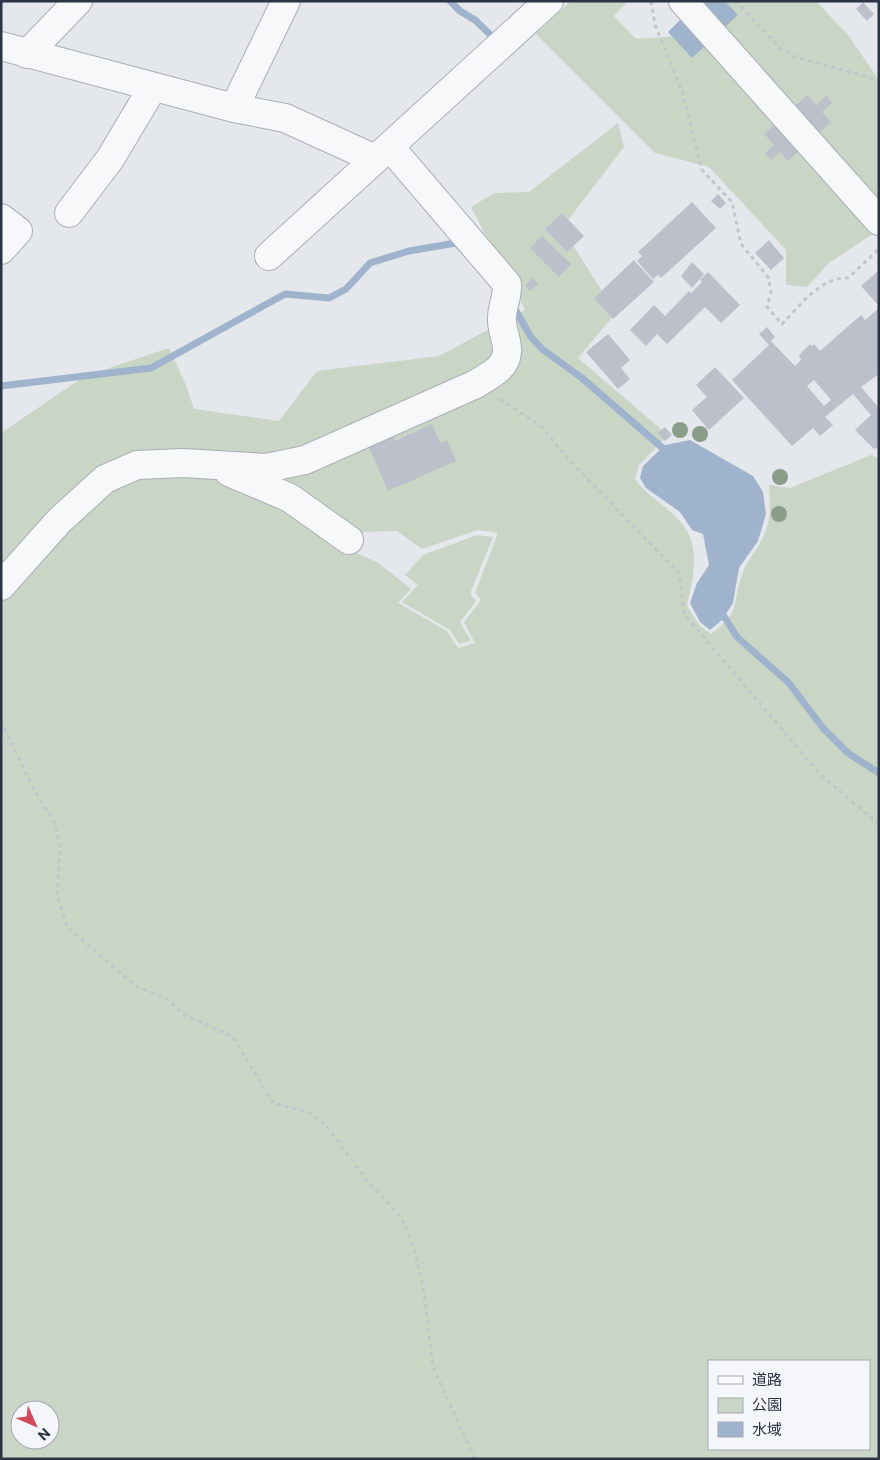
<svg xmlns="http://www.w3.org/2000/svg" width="880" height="1460" viewBox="0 0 880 1460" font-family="Commissioner,'Noto Sans JP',sans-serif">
<rect width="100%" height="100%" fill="#e4e7ec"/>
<path fill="#c9d6c5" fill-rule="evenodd" d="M571,1H628L614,16L636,39L679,36L717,1H816L848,35L879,80V230L829,263L807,287L786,285V250L709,167L655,153L536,34Z
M618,123L624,147L562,228L616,313L578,358L668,435L639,465L635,479C646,495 662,503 675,516C703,542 694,573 687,606L700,626L711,634C743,610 731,604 743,572C746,562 754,554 759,545C771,524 771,509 769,485L790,488L871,455L879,458V1459H1V433L85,376L169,348L186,385L194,409L279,421L317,371L439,356L525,310L471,207L494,193L529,192ZM478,530L498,533L475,593L481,600L464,622L475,643L458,648L447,631L398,603L411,589L377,562L354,552L364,532L397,531L422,549ZM709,1361H869V1449H709ZM20,1410H50V1440H20Z
M477,535L493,537L470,594L476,601L460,622L471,641L459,644L450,630L402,602L418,585L405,575L423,555Z"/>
<path fill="#9fb4cc" d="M699,1H725L738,15L692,58L668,32Z
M690,440L753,476L763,492L766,514L758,541L739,568L733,603L722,620L710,630L700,622L690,603L697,583L709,565L703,534L692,530L680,512L646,488L640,478L643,466L665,445Z"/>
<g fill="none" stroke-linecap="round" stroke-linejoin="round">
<path stroke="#9fb4cc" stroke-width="7" d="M450,1L460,11L475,20L497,41
M512,304L531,337L542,349L582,378L666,451
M1,386L151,368L285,294L329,298L346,289L370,263L409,251L456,243L461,248
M720,610L737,637L789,683L823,728L848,753L879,773"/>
</g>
<path fill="#bbc0ca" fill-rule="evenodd" d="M863,2L874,14L867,21L856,9Z
M807,95L816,105L826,96L832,103L822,112L831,122L788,161L780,152L771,160L765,153L774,145L764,134Z
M718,194L726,203L720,209L711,201Z
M692,202L716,228L661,278L658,275L653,279L637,261L642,256L638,252Z
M562,213L584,236L567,252L545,229Z
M542,236L571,264L559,277L530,248Z
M769,240L784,258L771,270L755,253Z
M634,260L654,282L613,319L594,298Z
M692,262L704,274L692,288L681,276Z
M879,270V306L861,286Z
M708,272L740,305L721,323L705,307L667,344L657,334L646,346L630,330L654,305L665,316L689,291L691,293L702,282L700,280Z
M533,278L538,284L530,291L525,285Z
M879,308V374L861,387L879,408V447L874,449L855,430L871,415L853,394L825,417L833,425L820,436L813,428L792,446L732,380L769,345L759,334L767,327L775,337L771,341L795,366L801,360L799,355L810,344L812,346L814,344L820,351L861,315L865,320ZM814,380L831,400L824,406L807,386Z
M608,334L630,360L621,368L630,379L618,389L586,352Z
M715,367L744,398L709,430L692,410L707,397L696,385Z
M432,424L440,443L447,440L456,461L388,491L368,445L393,435L395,441Z
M665,427L672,435L665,441L658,433Z"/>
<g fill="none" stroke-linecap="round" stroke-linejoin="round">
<g stroke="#a9aeb7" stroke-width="30">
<path id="minor" d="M683,1L879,221
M1,46L234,108L285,118L375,159
M27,54L78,1
M234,108L286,1
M69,213L110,159L153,87
M1,218L18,231L1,250
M269,256L549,1
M229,472L290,498L349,540
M1,586L59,521L105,479L137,465L183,463L266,468L305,460L476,384C488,376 506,369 507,352C508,341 501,329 502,318C502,306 508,296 507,284L390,147"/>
</g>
<path stroke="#c2c5cb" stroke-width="3" stroke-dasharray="4 4" stroke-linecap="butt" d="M651,1L655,25L682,91L702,170L732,202L741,244L768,277L771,291L767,307L782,324C800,306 820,277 848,278L879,249
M735,1L781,49L796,57L879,80
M500,399L542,427L570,461L679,573L684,614L820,774L879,825
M1,721L31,784L55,824L60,848L57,896L68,928L136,986L168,1000L183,1014L233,1037L273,1103L308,1112L326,1125L368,1182L401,1217L414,1247L424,1293L433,1367L475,1459"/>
<use href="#minor" stroke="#f7f8fa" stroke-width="28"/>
</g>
<g fill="#899d89">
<circle cx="680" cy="430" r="8"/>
<circle cx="700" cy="434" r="8"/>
<circle cx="780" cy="477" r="8"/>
<circle cx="779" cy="514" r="8"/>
</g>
<rect width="880" height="1460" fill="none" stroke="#2b3445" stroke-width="5"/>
<rect x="708" y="1360" width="162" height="90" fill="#f4f6f9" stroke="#a4a8b1"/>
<rect x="718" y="1376" width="25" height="8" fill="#f7f8fa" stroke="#a4a8b1"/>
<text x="752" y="1385" font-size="15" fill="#2b3445">道路</text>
<rect x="718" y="1398" width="25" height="15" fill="#c9d6c5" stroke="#a4a8b1"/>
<text x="752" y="1410" font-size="15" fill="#2b3445">公園</text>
<rect x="718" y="1422" width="25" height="15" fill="#9fb4cc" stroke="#a4a8b1"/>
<text x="752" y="1435" font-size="15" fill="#2b3445">水域</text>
<g transform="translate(35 1425) rotate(135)"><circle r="24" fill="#f4f6f9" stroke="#a4a8b1"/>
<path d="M0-4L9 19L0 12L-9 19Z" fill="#d1495b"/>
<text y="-8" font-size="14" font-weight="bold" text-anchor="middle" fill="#2b3445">N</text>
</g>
</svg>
